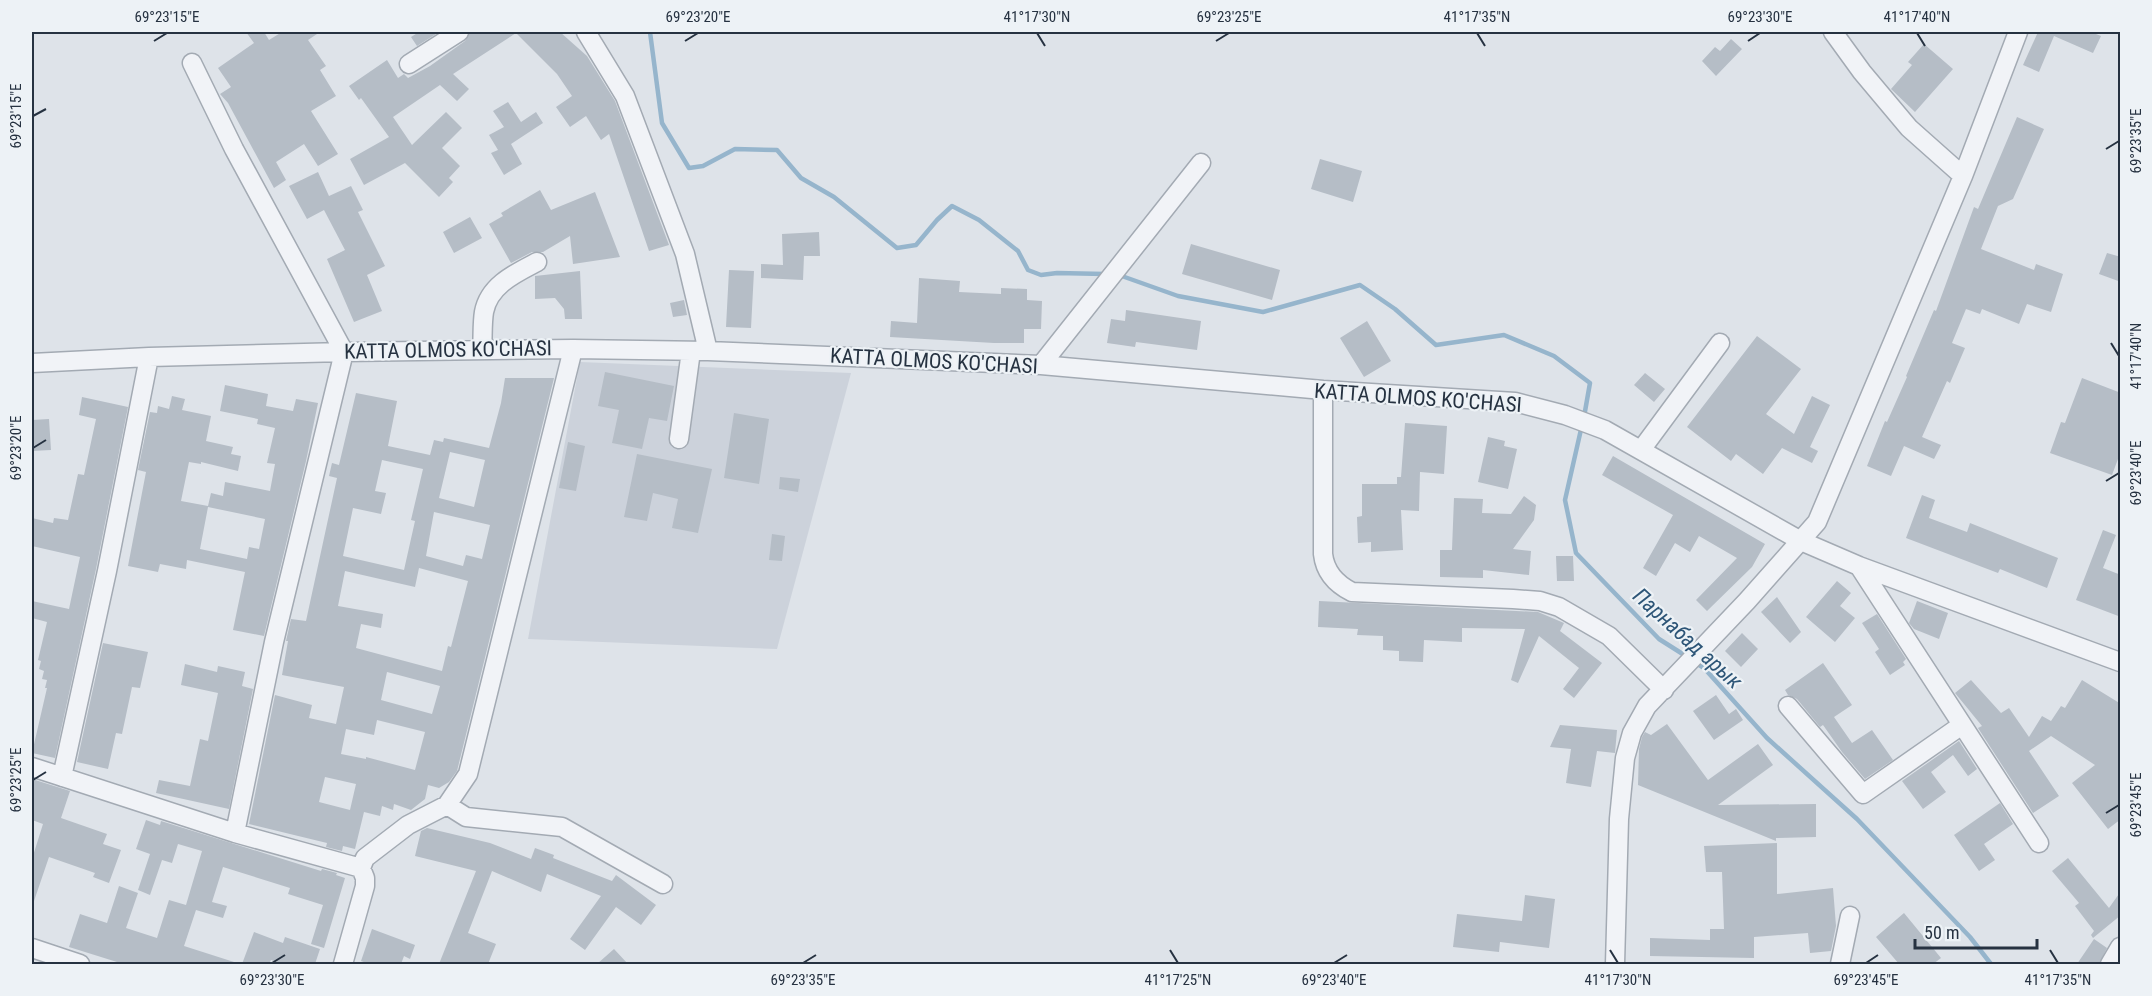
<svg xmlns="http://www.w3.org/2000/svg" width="2152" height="996" viewBox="0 0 2152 996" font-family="'Roboto Condensed',sans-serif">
<rect width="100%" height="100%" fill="#dee3e9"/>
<path fill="#ccd2db" d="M580,362L851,373L777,649L528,639Z"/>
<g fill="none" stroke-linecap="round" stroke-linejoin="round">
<path stroke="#96b5cc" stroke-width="4.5" d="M650,32L662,123L689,168L703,166L735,149L777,150L801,178L834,197L897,248L916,245L937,220L952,206L979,220L1018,251L1028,270L1041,275L1057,273L1105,274
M1119,275L1178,296L1263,312L1360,285L1395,309L1436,345L1504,335L1554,356L1590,383L1584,417
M1582,425L1565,500L1576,553L1659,639L1689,658
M1696,663L1704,668L1767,738L1857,819L1970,937L1991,964"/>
</g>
<path fill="#b5bdc6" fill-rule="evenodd" d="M246,32H264L269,40L282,32H320L308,40L326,66L320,70L336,96L311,111L338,154L318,166L304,144L276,162L286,180L274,188L228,103L220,94L231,87L218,68L254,43Z
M419,32H439L417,46L411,37Z
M470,32H560L587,56L615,101L669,245L649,251L609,134L601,140L586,116L570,127L556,107L572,96L557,74L516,33L453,74L469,89L457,101L440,85L393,117L412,145L446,112L462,128L442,148L460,166L449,178L453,182L439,197L405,163L364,185L350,159L389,137L361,98L359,100L349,86L387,60L398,78L404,74L408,78L430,66L465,41Z
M2038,32H2091L2101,36L2093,53L2054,36L2039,72L2023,65Z
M1731,39L1742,49L1716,76L1702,61L1715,47L1720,51Z
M1924,44L1953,69L1915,112L1891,89L1912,65L1908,62Z
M508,102L521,122L536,112L543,123L511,144L522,164L504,175L491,153L498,150L489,135L504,127L493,111Z
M2017,117L2044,129L2013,199L1998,206L1981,249L2034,270L2036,264L2063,274L2051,312L2027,304L2019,324L1982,309L1980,314L1966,309L1952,343L1965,348L1950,383L1947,381L1922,437L1941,445L1934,459L1904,446L1891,476L1867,466L1885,421L1887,422L1907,377L1906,376L1934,310L1936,311L1974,207L1978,209Z
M1320,159L1362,171L1353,202L1311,189Z
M318,172L329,196L351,186L363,210L358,212L385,266L367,275L382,311L354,322L327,259L345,250L324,210L307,219L289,186Z
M540,190L551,210L595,192L620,257L573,264L570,236L543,252H532L511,263L489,224L503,216L501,213Z
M470,217L482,238L454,253L443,232Z
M819,232L820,256H804L803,280L761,278V264L783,265L782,234Z
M1191,244L1280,270L1272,300L1182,274Z
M2107,253L2121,257V282L2099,274Z
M729,270L754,271L751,328L726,327Z
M580,271L582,319H565L564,309L555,298L535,299V276Z
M919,278L960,281L959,292L1001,294V288L1027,289V300L1042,301L1041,329H1024V343H994L890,337L891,321L917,323Z
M684,300L687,315L673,317L670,303Z
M1126,310L1201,321L1197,350L1136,342L1135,347L1107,343L1111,319L1125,321Z
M1367,321L1391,361L1364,377L1340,338Z
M1757,336L1801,369L1766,414L1794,434L1812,396L1830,405L1810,447L1818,451L1812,463L1782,448L1763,474L1736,454L1731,461L1687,427Z
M605,372L674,386L667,421L649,418L642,449L612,443L619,410L598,406Z
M1645,373L1665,389L1654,402L1634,385Z
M505,378H554L457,771L449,782L439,788L428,785L425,799L411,810L394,804L393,810L382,806L380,816L364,812L355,849L343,846L342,851L326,847L327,843L249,824L275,695L312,705L309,718L336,724L344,687L282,675L288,641H286L291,619L306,621L337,478L329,476L332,463L339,465L356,393L397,401L388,446L430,455L434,440L443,442L444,438L489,448L501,403ZM450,452L485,460L474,507L439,498ZM382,460L423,469L411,520L415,521L404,570L343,556L353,508L381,514L386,493L375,491ZM434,512L490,525L482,559L466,555L463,566L426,556ZM419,568L468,581L451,647L448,646L442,671L356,648L361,624L381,628L383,614L338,606L345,571L415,587ZM387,672L440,686L432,714L381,700ZM377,720L425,732L415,770L366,757V759L341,754L346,729L374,735ZM325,777L356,784L350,810L319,802Z
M2082,378L2121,393V451L2112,475L2050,453L2061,422L2065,423Z
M225,385L268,394L266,406L293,411L296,399L318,403L306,461L264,636L233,630L245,572L187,560L186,569L160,564L158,572L128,566L146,472L138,470L150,412L157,413L158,406L169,409L172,396L185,399L182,410L211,416L206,441L233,447L231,454L241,456L238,471L201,462V464L189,462L181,501L208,506L211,493L223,496L225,482L270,491L275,464L267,463L275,428L257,424L258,419L220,411ZM208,507L265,519L259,549L249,547L247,559L200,549Z
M82,397L128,407L96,569L55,758L32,753L47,688H45L47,680L42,679L44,671L39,669L41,661L38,660L47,622L32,618V601L69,609L80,557L32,546V518L53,523L54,518L68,520L78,474L84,475L96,419L79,415Z
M734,413L769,419L759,484L724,478Z
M49,419L51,450L32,451V420Z
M1405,423L1447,426L1444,474L1420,472L1419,511L1401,510L1403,550L1371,552V542L1358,543L1357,517L1362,516V484H1397V477H1401Z
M1488,437L1505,441L1504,446L1517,449L1508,489L1478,482Z
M568,442L585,446L576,491L559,488Z
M637,454L712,469L698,533L672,528L678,499L653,493L647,521L624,517Z
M1613,456L1765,544L1752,567L1707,611L1696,600L1737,558L1699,536L1690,552L1675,543L1656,576L1643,568L1673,515L1602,475Z
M780,477L800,479L798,492L779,489Z
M1922,495L1935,500L1929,518L1967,532L1970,523L2058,558L2047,588L2000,569L1998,573L1906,538Z
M1524,496L1536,505L1534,520L1513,549L1531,551L1529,575L1483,570V578L1440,577V550H1452L1454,498L1483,499L1482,513L1511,514Z
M2103,530L2116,535L2103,568L2121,575V617L2076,600Z
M772,534L785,536L782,561L769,560Z
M1556,556H1573L1574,581H1557Z
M1837,581L1851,593L1840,606L1855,618L1835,642L1806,617Z
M1777,597L1801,632L1790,643L1761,612Z
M1319,601L1538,612L1564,623L1560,631L1602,663L1574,698L1563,689L1579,668L1539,636L1518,683L1511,680L1525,629L1462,628V642L1424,640L1423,662L1399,661V651L1383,650V636L1357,635L1358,629L1318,627Z
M1917,601L1948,613L1939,639L1914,629L1909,623Z
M1877,614L1906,659L1903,662L1905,665L1890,675L1875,652L1879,649L1862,623Z
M1742,633L1758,649L1741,667L1725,651Z
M103,643L148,652L140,688L132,687L122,734L116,733L108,769L77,762Z
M1823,663L1852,705L1834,717L1852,743L1872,730L1893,760L1865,779L1842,752L1823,725L1820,727L1797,699L1788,695L1785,690Z
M185,664L217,672L218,666L245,672L242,686L253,689L229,809L156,793L159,780L190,786L200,739L208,741L218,693L181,685Z
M1971,680L2001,713L2009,708L2029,737L2042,716L2051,721L2061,706L2065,708L2082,680L2121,704V819L2108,829L2072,783L2095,765L2051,736L2029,751L2059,796L2033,813L1978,728L1982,726L1955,693Z
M1716,695L1729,714L1736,709L1743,720L1714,740L1693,711Z
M1667,724L1708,780L1758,744L1773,765L1718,805L1816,804V837L1776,838V841L1638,785L1639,749L1642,737L1645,732L1651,735Z
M1560,725L1617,730L1615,753L1597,751L1591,787L1566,783L1571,749L1550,747Z
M1959,741L1977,769L1968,776L1953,755L1931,772L1946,792L1923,809L1902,781Z
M32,779L70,791L61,818L107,834L103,844L121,850L109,883L93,877L95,873L49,857L34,901H32V859L43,824L32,820Z
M2000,803L2013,824L1984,844L1995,860L1979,871L1954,835Z
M146,820L160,825L161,821L321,871L322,869L337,873L336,875L345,878L324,948L311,944L323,905L288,894L290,888L223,867L212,902L227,906L223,918L196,910L184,946L234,962L233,964H117V962L69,947L80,914L107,923L119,886L138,893L126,928L157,938L169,900L186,905L202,851L178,844L172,863L162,860L150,895L138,890L150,854L136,849Z
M427,828L490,843L531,859L535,848L554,855L553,858L612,881L616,875L656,905L641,925L616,907L585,950L570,939L601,896L547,874L541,892L492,871L468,933L496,944L488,964H439L476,871L415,856L421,831Z
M1777,843V894L1833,888L1836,926L1831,951L1810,953L1808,933L1754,937V958L1650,956V938L1710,940V929H1724L1722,872H1706L1704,846Z
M2068,858L2109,908L2121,891V915L2093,938L2091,935L2094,931L2075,906L2079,903L2052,871Z
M1525,895L1555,899L1549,948L1500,942L1499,952L1453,947L1457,914L1522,921Z
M1904,913L1941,958L1933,964H1899L1876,937Z
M372,929L415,945L410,959L404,956L401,964H369L361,961Z
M254,932L283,943L285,937L320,949L315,964H282L271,960L269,964H242Z
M2094,939L2107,948L2099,964H2077Z
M614,949L628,964H597Z"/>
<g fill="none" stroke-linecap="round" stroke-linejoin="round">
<g stroke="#a3aab3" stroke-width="21">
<path id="minor" d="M586,32L625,96L685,254L708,351
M1833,32L1862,72L1909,128L1963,176
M192,63L234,149L344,352L274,642L235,833
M409,64L459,32
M482,350C483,338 482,324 484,312C489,285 516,273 537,262
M32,363L149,357L344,352L573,349L708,351L1041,365L1323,390L1515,402L1565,415L1605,430L1801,541L1859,566L2120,662
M1041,365L1201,163
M1323,390V554C1325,572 1336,584 1352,592L1513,599L1540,601L1559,607L1609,636L1664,690
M679,439L691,351
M1641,450L1720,343
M1859,566L2039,843
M1788,706L1863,794L1962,725
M32,767L235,833L361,868
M62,777L107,571L149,357
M447,805L466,817L562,827L663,884
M32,948L80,964
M343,964L365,886V878L361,868L365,858L408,825L447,805L468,774L573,349
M1615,964L1619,819L1625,758L1632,733L1647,706L1747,601L1817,522L1963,176L2018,32
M1840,964L1850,916
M2110,964L2120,947"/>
</g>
<use href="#minor" stroke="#f1f3f7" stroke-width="18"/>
</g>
<path fill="none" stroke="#263241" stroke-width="2" d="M1037,33L1045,46M1477,33L1485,46M1917,33L1925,46M154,41L167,33M685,41L698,33M1216,41L1229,33M1748,41L1760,33M33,116L46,109M2106,149L2119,141M2111,343L2119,356M33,448L46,440M2106,481L2119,473M33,780L46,772M2106,813L2119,805M1170,950L1178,963M1610,950L1618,963M2050,950L2058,963M272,963L285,955M803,963L816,955M1334,963L1347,955M1866,963L1878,955"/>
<g text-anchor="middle" stroke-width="4.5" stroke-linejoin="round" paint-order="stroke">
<g font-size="21" fill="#263241" stroke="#edf2f6">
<text transform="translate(448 350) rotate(-1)" y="7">KATTA OLMOS KO'CHASI</text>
<text transform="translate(934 361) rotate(3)" y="7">KATTA OLMOS KO'CHASI</text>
<text transform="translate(1418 398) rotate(4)" y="7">KATTA OLMOS KO'CHASI</text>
</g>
<g font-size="22" font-style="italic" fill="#2d5577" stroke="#edf2f6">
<text transform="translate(1688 638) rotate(42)" y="8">Парнабад арык</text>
</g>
</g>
<rect width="2152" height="996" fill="none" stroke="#edf2f6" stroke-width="66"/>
<path d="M1915 939v9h122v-9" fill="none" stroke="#263241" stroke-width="3"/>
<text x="1924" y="939" font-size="18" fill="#263241" stroke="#edf2f6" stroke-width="4.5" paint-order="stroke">50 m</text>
<rect x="33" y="33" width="2086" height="930" fill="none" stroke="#263241" stroke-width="2"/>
<g font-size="15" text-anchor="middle" fill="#263241">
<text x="167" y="22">69°23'15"E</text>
<text x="698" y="22">69°23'20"E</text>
<text x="1037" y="22">41°17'30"N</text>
<text x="1229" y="22">69°23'25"E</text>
<text x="1477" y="22">41°17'35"N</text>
<text x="1760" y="22">69°23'30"E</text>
<text x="1917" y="22">41°17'40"N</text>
<text transform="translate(16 116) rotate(-90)" y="5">69°23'15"E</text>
<text transform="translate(2136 141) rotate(-90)" y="5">69°23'35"E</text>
<text transform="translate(2136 356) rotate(-90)" y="5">41°17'40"N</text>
<text transform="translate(16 448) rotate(-90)" y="5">69°23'20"E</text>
<text transform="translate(2136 473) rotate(-90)" y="5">69°23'40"E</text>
<text transform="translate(16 780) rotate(-90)" y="5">69°23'25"E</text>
<text transform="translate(2136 805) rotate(-90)" y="5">69°23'45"E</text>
<text x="272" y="985">69°23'30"E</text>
<text x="803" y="985">69°23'35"E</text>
<text x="1178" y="985">41°17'25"N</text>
<text x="1334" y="985">69°23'40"E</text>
<text x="1618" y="985">41°17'30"N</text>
<text x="1866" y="985">69°23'45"E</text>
<text x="2058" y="985">41°17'35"N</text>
</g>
</svg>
